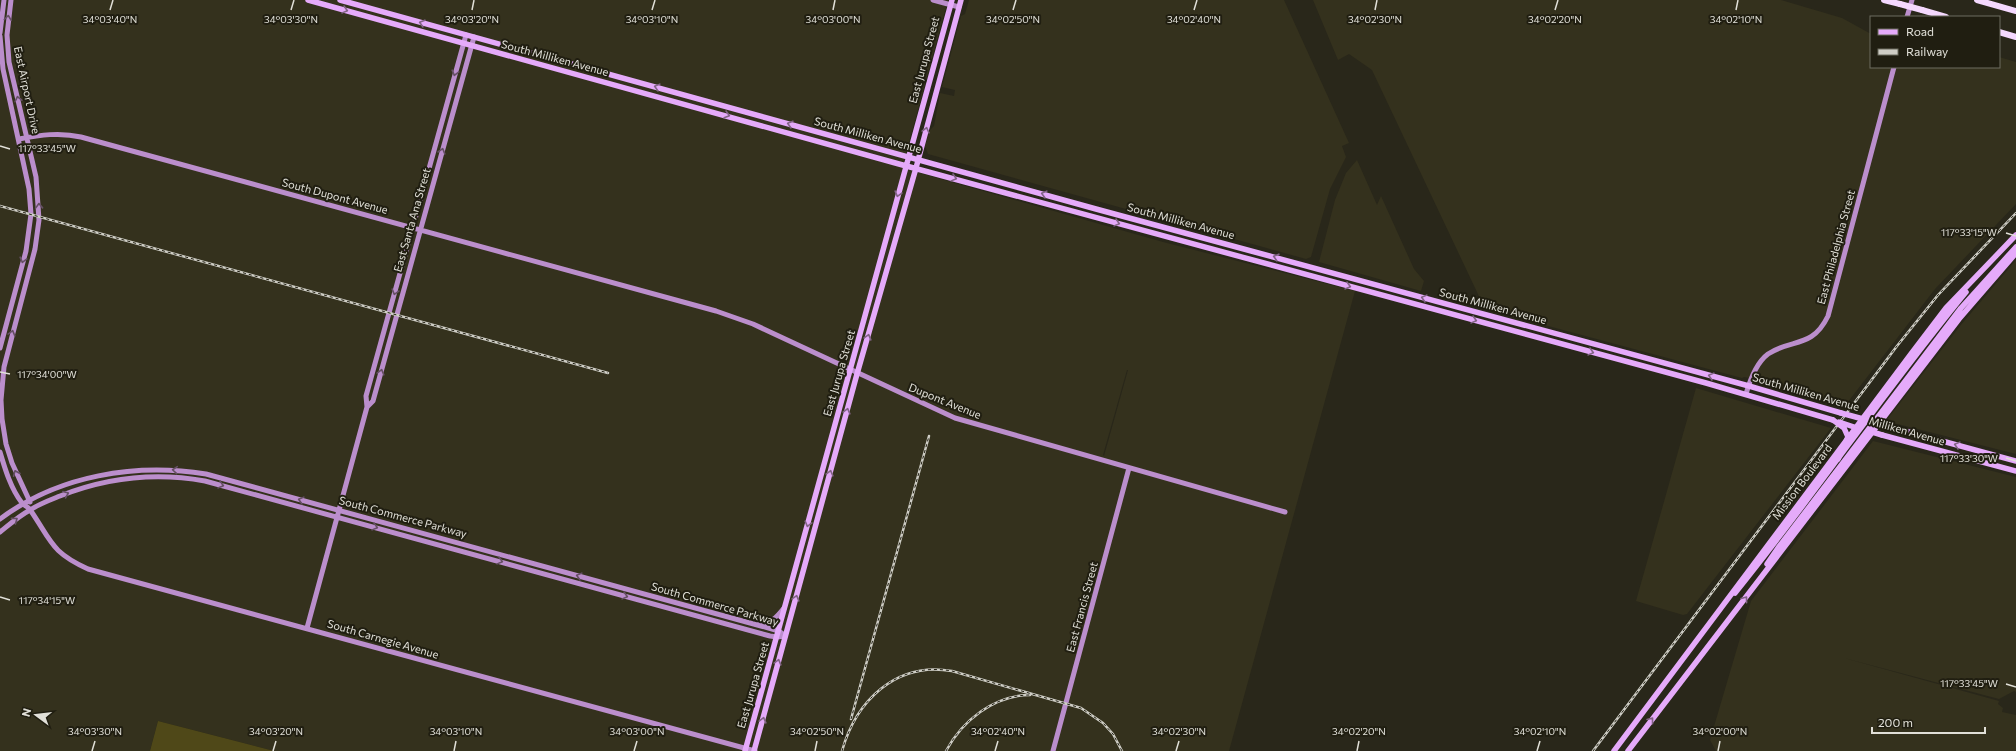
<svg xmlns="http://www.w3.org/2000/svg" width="2016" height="751" viewBox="0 0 2016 751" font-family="Commissioner,sans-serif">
<rect width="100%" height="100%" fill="#29271a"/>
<path fill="#34311d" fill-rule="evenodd" d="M0,0H948L902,168L1163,242L1355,291L1229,751H274L158,721L150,751H0ZM1127,370H1128L1104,456L1103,455Z
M969,0H1284L1349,143L1342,146L1346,157L1330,189L1311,257L1306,259L928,154L925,146L930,130L934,126L940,93L954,96L955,90L942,87L961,16L965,14Z
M1313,0H1781L1842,18L1871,34V67H1999V57L2016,62V204L1935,289L1844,407L1761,384L1759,380L1744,377L1742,378L1485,309L1372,70L1349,54L1338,60Z
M1357,160L1377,205L1381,196L1414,269L1424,281L1421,291L1319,262L1335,200L1346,173Z
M2016,260V454L1886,421L1960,326Z
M1696,388L1831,428L1687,614L1683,615L1636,601Z
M1873,441L2016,477V692L2014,691L1999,699L1844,658L1999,701L1998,704L2003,708L2002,712L2016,715V751H1716L1710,740L1751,601Z"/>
<path fill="#4f4818" d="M158,721L274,751H150Z"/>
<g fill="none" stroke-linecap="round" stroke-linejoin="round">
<path stroke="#bb8ecc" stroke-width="5" d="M11,0L7,35L9,62L36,177L39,220L35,249L4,367L1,400L2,419L6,444L12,463L30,502
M933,0L959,7
M1907,17L1912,0
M0,33L4,0
M0,36L3,69L29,189L31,214L26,251L0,348
M19,139C40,135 60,132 81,137L716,311L753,324L955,418L1285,512
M1746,394C1750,380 1756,363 1768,354C1792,338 1812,349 1828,316L1894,67
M367,407L373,401L474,37
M0,452C5,469 11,489 22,503C25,506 29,507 31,511C52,542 51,552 88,569L755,751
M0,519C59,475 135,463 206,474L772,629L779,631L785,636
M0,532C10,524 19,516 30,510C39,504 50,500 60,496C108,477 155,472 205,481L770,636L777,637L785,636
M759,623C771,624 777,617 784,608
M307,628L367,407L366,396L466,35
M1053,751L1129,468"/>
<path stroke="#e5aafa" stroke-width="5.5" d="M308,0L899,164L1706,383L1833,420
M340,0L1096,209L1749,386L1841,413
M1887,426L2016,461
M1882,435L2016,471
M1767,564L1778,548L1961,308L2016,247
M1735,593C1815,494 1886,389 1966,292
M745,751L952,0
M754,751L857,374L916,168L961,0
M1614,751L1911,354L1946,308L2016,235
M1628,751L1959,319L2016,253"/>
<path stroke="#f4d8fe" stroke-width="6" d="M1884,0L1900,4
M1977,0L2016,11
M1922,10L1946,17
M1999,32L2016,37"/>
<g stroke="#cecdc5" stroke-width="2.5">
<path id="rail" d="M0,206L608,373
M851,719L929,436
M842,751C856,701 896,661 952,671L1081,708L1103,723L1113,734L1122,751
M946,751C962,721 994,695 1030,695
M1593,751L1897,346L1938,295L2016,213"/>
</g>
<use href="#rail" stroke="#201e11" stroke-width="1" stroke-dasharray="3" stroke-linecap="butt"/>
<path stroke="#e5aafa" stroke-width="5.5" d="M1841,413L1863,419
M1833,420L1844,428L1848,437L1838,459
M1839,422L1857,428
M1875,423L1887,426
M1869,431L1882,435"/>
<path stroke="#f4d8fe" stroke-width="6" d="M1900,4L1922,10"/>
</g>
<defs><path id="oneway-chevron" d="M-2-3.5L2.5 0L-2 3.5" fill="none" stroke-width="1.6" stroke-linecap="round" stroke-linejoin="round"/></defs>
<g stroke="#826486">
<use href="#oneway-chevron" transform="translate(345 10) rotate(15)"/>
<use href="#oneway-chevron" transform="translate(422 23) rotate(-164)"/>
<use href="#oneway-chevron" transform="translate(657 87) rotate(-165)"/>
<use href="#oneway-chevron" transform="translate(727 115) rotate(16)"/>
<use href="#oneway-chevron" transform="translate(790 124) rotate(-164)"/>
<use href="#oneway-chevron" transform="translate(926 130) rotate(-76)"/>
<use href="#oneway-chevron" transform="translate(954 178) rotate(15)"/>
<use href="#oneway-chevron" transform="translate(898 194) rotate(106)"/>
<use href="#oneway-chevron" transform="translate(1044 194) rotate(-165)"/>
<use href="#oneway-chevron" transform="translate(1117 223) rotate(15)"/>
<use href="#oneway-chevron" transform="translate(1276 257) rotate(-164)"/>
<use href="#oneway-chevron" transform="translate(1348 286) rotate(15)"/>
<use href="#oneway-chevron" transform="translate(1424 298) rotate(-165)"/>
<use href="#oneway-chevron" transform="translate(1474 320) rotate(15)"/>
<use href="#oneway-chevron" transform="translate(868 337) rotate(-74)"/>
<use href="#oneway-chevron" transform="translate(1591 352) rotate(15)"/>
<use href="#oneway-chevron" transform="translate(1711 376) rotate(-165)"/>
<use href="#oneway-chevron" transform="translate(847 411) rotate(-75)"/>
<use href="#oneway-chevron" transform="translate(1957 445) rotate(-165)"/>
<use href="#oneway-chevron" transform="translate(830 473) rotate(-75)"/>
<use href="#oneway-chevron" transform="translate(808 524) rotate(105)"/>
<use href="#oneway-chevron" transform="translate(796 598) rotate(-74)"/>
<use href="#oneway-chevron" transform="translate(1745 599) rotate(-53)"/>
<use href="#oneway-chevron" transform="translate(778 662) rotate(-75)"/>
<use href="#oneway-chevron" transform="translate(763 720) rotate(-75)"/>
<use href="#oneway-chevron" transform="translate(1651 720) rotate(-52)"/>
</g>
<g stroke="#665065">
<use href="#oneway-chevron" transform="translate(8 18) rotate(-83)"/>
<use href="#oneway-chevron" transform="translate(455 73) rotate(105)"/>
<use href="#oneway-chevron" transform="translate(18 99) rotate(-103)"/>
<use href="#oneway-chevron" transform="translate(442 151) rotate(-74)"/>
<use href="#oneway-chevron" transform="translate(39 206) rotate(-92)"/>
<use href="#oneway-chevron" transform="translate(23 260) rotate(105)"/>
<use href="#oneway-chevron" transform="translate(395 292) rotate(106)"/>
<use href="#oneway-chevron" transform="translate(12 333) rotate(-75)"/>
<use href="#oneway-chevron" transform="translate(381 372) rotate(-75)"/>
<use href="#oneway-chevron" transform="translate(175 470) rotate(-175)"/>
<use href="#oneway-chevron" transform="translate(16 473) rotate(-113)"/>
<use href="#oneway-chevron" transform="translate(221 485) rotate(15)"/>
<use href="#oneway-chevron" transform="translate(66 494) rotate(-22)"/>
<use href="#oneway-chevron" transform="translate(301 500) rotate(-165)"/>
<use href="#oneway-chevron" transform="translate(15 520) rotate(-36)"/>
<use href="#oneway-chevron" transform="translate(375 527) rotate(15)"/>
<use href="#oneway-chevron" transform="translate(500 561) rotate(15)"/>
<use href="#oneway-chevron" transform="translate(579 576) rotate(-165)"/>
<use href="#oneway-chevron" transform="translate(625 596) rotate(15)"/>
</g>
<path fill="none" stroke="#e1e0d8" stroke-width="1.5" d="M110,10L113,0M291,10L294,0M472,10L474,0M652,10L655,0M833,10L835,0M1013,10L1016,0M1194,10L1197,0M1375,10L1377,0M1555,10L1558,0M1736,10L1738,0M0,146L10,149M2006,233L2016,236M0,372L10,374M2006,458L2016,461M0,597L10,600M2006,684L2016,687M92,751L95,741M273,751L276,741M454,751L456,741M634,751L637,741M815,751L817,741M995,751L998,741M1176,751L1179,741M1357,751L1359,741M1537,751L1540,741M1718,751L1720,741"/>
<g text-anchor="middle" stroke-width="4" stroke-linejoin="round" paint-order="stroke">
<g font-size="11" fill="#e1e0d8" stroke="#201e11">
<text transform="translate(555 58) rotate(15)" y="4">South Milliken Avenue</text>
<text transform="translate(924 60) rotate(-75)" y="4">East Jurupa Street</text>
<text transform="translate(27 90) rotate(78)" y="4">East Airport Drive</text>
<text transform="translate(868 135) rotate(15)" y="4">South Milliken Avenue</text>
<text transform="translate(335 196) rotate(15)" y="4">South Dupont Avenue</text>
<text transform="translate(412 220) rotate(-74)" y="4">East Santa Ana Street</text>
<text transform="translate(1181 221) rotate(15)" y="4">South Milliken Avenue</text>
<text transform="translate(1836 247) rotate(-75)" y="4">East Philadelphia Street</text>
<text transform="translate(1493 306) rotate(15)" y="4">South Milliken Avenue</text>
<text transform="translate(839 373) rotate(-74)" y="4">East Jurupa Street</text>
<text transform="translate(1806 392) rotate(16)" y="4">South Milliken Avenue</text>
<text transform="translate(945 401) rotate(22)" y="4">Dupont Avenue</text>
<text transform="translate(1907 431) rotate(16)" y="4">Milliken Avenue</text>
<text transform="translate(1802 482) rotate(-53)" y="4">Mission Boulevard</text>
<text transform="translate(403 517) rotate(15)" y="4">South Commerce Parkway</text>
<text transform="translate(715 604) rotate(16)" y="4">South Commerce Parkway</text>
<text transform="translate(1082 607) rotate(-75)" y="4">East Francis Street</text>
<text transform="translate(383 639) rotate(16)" y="4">South Carnegie Avenue</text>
<text transform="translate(753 685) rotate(-74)" y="4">East Jurupa Street</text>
</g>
</g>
<g font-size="10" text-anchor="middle" fill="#e1e0d8" stroke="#201e11" stroke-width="4" stroke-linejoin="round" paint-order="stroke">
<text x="110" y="23">34°03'40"N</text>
<text x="291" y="23">34°03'30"N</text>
<text x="472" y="23">34°03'20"N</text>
<text x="652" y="23">34°03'10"N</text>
<text x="833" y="23">34°03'00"N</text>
<text x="1013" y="23">34°02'50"N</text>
<text x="1194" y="23">34°02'40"N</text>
<text x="1375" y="23">34°02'30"N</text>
<text x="1555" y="23">34°02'20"N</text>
<text x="1736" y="23">34°02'10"N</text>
<text x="47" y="152">117°33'45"W</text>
<text x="1969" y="236">117°33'15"W</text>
<text x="47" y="378">117°34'00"W</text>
<text x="1969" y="462">117°33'30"W</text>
<text x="47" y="604">117°34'15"W</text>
<text x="1969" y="687">117°33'45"W</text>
<text x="95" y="735">34°03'30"N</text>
<text x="276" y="735">34°03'20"N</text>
<text x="456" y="735">34°03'10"N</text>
<text x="637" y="735">34°03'00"N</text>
<text x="817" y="735">34°02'50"N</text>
<text x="998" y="735">34°02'40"N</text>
<text x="1179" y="735">34°02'30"N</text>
<text x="1359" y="735">34°02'20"N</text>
<text x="1540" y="735">34°02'10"N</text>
<text x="1720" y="735">34°02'00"N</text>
</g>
<rect x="1870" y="16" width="130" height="52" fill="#201e11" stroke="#6d6c61"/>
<rect x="1878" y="29" width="20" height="6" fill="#e5aafa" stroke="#6d6c61"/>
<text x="1906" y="36" font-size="12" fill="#e1e0d8">Road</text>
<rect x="1878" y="49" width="20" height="6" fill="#cecdc5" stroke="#6d6c61"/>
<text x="1906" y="56" font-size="12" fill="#e1e0d8">Railway</text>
<g transform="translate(36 715) rotate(285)" stroke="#201e11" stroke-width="3" paint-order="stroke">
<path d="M0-3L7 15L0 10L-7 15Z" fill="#e1e0d8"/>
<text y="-6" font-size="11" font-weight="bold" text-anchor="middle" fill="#e1e0d8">N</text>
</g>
<path d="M1872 727v6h113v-6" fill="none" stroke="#e1e0d8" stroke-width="2"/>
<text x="1878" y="727" font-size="12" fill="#e1e0d8" stroke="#201e11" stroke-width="3" paint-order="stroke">200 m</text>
</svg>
